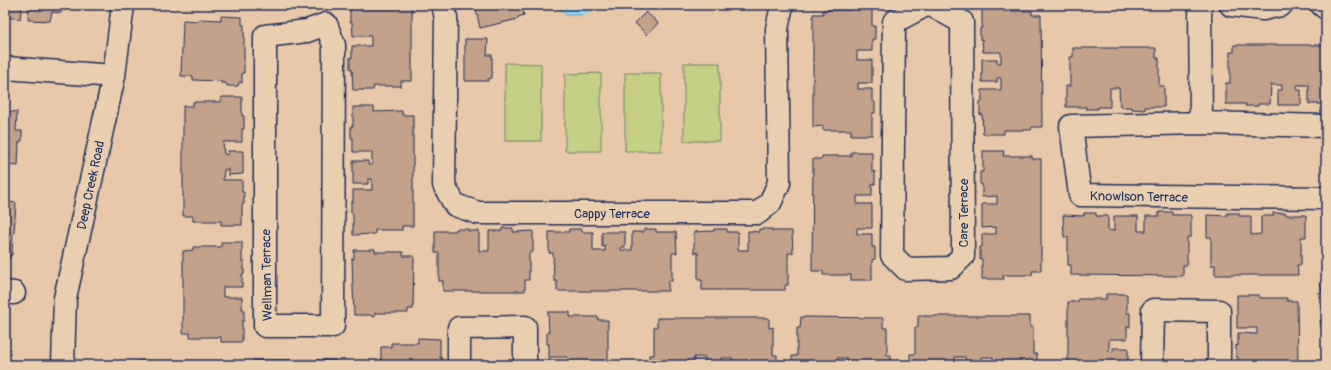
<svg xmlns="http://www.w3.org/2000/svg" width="1331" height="370" viewBox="0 0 1331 370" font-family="Pangolin,sans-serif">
<rect width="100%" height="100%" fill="#e8c8a8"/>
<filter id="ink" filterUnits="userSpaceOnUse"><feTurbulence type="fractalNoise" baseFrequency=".025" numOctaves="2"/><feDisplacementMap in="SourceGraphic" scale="8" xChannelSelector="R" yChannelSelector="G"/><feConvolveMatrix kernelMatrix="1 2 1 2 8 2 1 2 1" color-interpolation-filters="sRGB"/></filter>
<g filter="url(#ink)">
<path fill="#c5d084" stroke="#708071" d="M505,63L541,64V141H505Z
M684,63H720V141H684Z
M601,73V151H565V74Z
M625,73H661V151H625Z"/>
<path fill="#94d8f6" stroke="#6494b9" d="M556,5H594L583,15H566Z"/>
<path fill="#c4a18b" stroke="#1b2f5e" d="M5,5H22L20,19L5,17Z
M29,5H62L61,13L52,12L50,21L28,20Z
M352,5H412V81H401V86H374L373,90H353L352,69H350V57L352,58V46H371V36H353L352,22H350V10H352Z
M475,5H523V6L522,7L524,15L518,17V19L480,28Z
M851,6H872V26H875V39H872V51H857V60H872V83H858V89H872V101L875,102V113H872V135H851V130H823V126L813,127V14H823V10H851Z
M982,7H1003V11H1032V15H1041L1042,127H1032L1031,130H1004V134H983L982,114L980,115V102H982V90H1001V78H997V82H982V59H997V63H1001V52H983L982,39L980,40V28H982Z
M646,12L658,23L647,35L635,23Z
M221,16L242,17V25H244V73H242V83L239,82L238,86H227L226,83H221V81L193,80V76H181L183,20L199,21V19L221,20Z
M465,39H488L487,55H492V78L488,79V81H465Z
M1234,45H1326V106H1322L1321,104H1309V85H1297V90H1301V105H1278V90H1282V85H1271L1270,104H1258V106H1245L1246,104H1226V83H1230V52H1234Z
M1073,48H1156V58H1159V86H1164V107H1145V110L1132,109V107H1120L1119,88H1110V107H1098V109H1086V107H1066V86H1070V57H1073Z
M221,97H242V116H244V129H242V142H223L224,154L228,155V151H243V174L228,175V169L224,170L223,180H242V192H244V204H242V225H221V221H193V216H183V106H193V102H221Z
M353,107H374V112L402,111V115H413V226H402V230H375V234L353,235V213H351V202H353V190H372V179H368V184H353V161H368V165H372V152H353V138H351V126H353Z
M5,111L17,112L16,131H22V141L19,142L18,166L5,165Z
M983,151H1004L1003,156H1032V159H1041V271H1032V275H1003L1004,279H982V259H980V247H982V234H996V227L982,228V204H997V196L982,197V184H980V172H983Z
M851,152H872V171L875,172V184H872V196H857V204H872V228H857V234H872V247H875V259L872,260V280H851V275H823V271H812L813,159H822V156H851Z
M5,202L16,203L14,233H13L12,255H10V258H5Z
M1159,212H1172V215H1191V237H1187V265H1183V276L1071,275V265H1068V237H1064L1063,215L1084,216V213H1096V216H1108V230L1114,231V216H1138V231H1146V216H1159Z
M1227,213H1239V216H1251V235L1261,234V216H1273V213H1286V215H1306V237H1301V265H1297L1298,275H1215V265H1211V237H1207V215L1227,216Z
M502,228H513V232L533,231V252L529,253V280H525V291H443V281H439V253H435V231H456V229H468V231H479V251H489V231H502Z
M569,229H582V232H593V251H605V246L602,247V232H625V247H621V250H632V232H644V229H656V232H676L677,253H672V281H668V291H557V281H554L553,253H549V232H569Z
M714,229H727V232H738V250H748V231L759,232V229H772V231H792L793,253H788V285H785V290H702V280H698V253L694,252V232L714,231Z
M221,242H242V262L244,261V274H242V287H223V297H242V309H244V321H242V342H221V337H190V333H183V251L193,250V247H221Z
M370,249H375V252H403V256H414L413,309H408V313H375V317L371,316L370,315H354L352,258L354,259V250H370Z
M1326,280V341H1325L1320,321L1325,320L1318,293L1322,292L1320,282Z
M1106,294H1127V313H1130V327L1127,326V339H1109V351L1113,352V348H1128V365H1068V302H1078V299H1106Z
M1237,295H1259V298H1287V301H1297L1298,365H1238V357H1236V345L1238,346V333L1257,334V328H1237Z
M548,312H570V317H598V320H608V365H568V357H549V344H547V332H549Z
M918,316H1030V327H1033V354H1037V365H993V357H981V362H984V365H962V362H966L965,357H955V365H910V354H915V327H918Z
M801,317L883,318V328H887V355H891V365H847V358H837V365H792V356H797V328H800Z
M657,318H769V328L773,327V355H777V365H732V358H721V363H725V365H702L701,363H705V357H694V365H649V355H654V327H657Z
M418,338L440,339V358H442V365H381V347H391V343H418Z
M253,360H335V365H253Z
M136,361H219V365H136Z"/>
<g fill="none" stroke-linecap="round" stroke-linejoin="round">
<g stroke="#1b2f5e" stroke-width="25">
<path id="minor" d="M443,5L446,18L444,185L455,205L478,213H758L770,203L779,183L777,29L782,5
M926,5L894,22L892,255L906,269L951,268L963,256L962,22L931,5
M1200,5L1201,123
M1231,5L1263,9L1281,5
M1322,5L1326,8
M326,24L334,45L333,326H265V36L307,31Z
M5,68L114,76
M1326,126L1201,123L1071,126L1080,195L1326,198
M5,292L14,293
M63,365L65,298L114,76L123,5
M459,365V328L525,327V365
M1152,365L1153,310L1219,311V365"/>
</g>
<use href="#minor" stroke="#e9cfb0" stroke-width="22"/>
</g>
</g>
<g text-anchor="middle" stroke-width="3" stroke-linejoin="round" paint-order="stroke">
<g font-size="13" fill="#1b2f5e" stroke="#e9cfb0">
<text transform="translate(90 185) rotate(-78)" y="5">Deep Creek Road</text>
<text transform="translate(1139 196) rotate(1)" y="5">Knowlson Terrace</text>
<text x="612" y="218">Cappy Terrace</text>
<text transform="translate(963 213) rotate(-90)" y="5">Care Terrace</text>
<text transform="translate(266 275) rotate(-91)" y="5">Wellman Terrace</text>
</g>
</g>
<rect width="1331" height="370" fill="none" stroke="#e9cfb0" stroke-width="20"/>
<rect x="10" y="10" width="1311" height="350" fill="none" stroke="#1b2f5e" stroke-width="1.5" filter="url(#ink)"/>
</svg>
